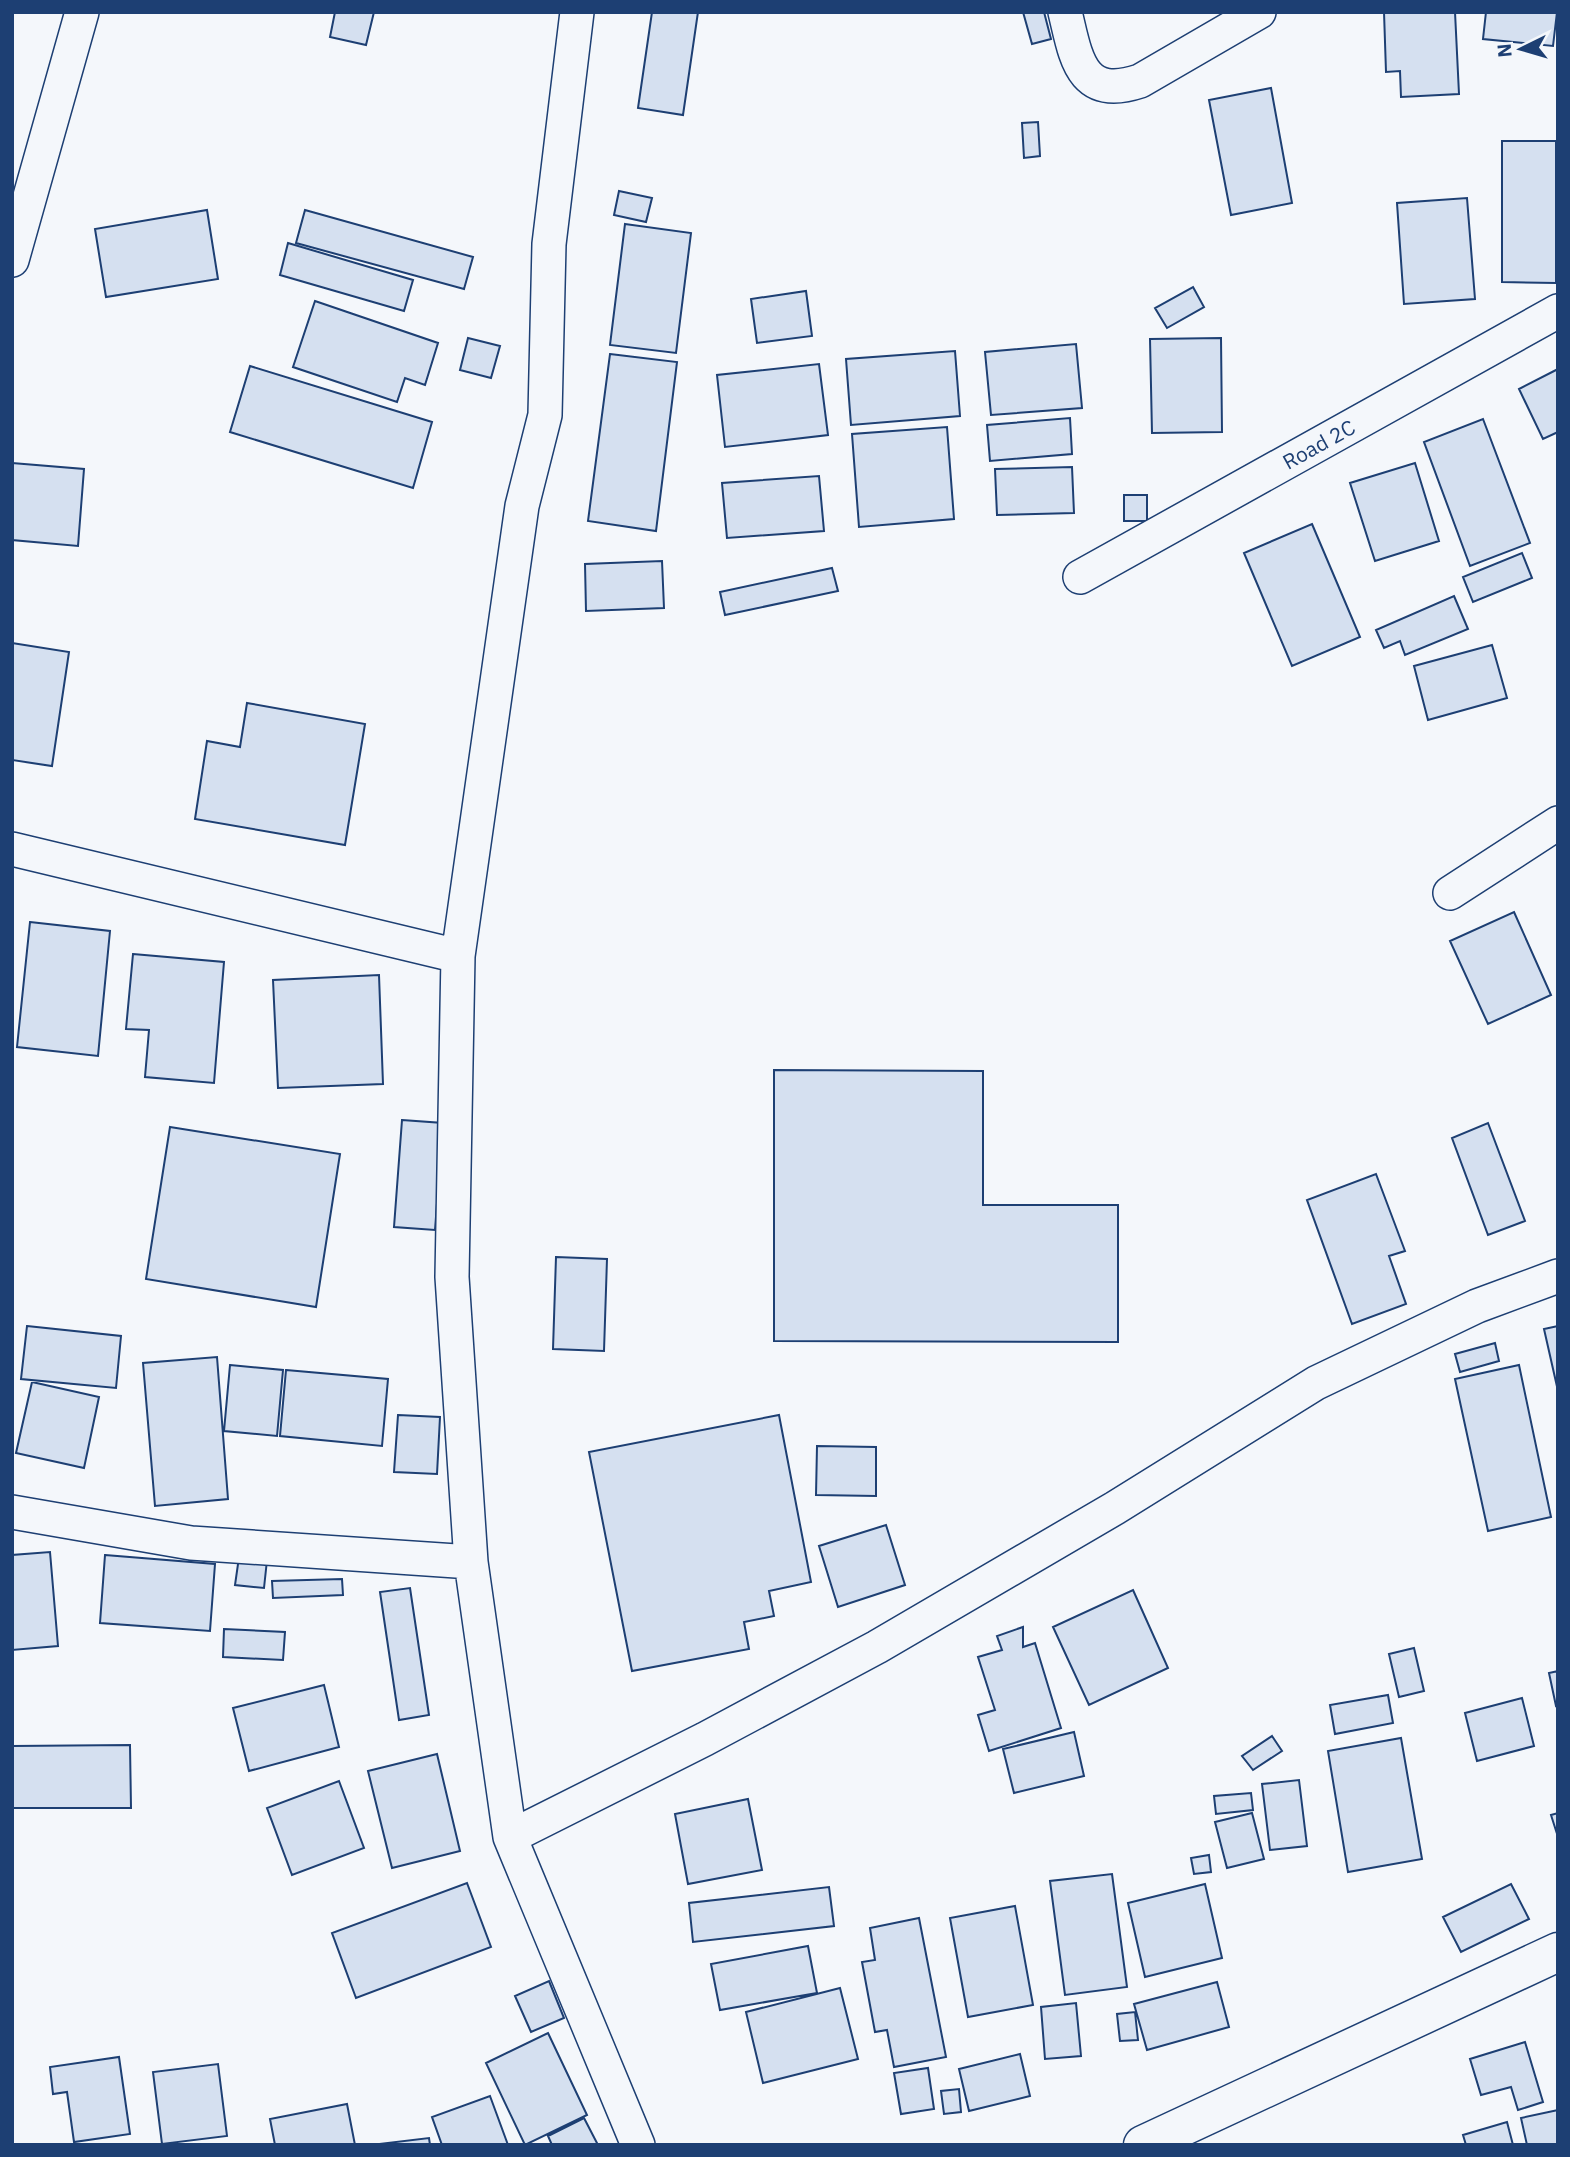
<svg xmlns="http://www.w3.org/2000/svg" width="1570" height="2157" viewBox="0 0 1570 2157" font-family="'IBM Plex Sans',sans-serif">
<rect width="100%" height="100%" fill="#f4f7fb"/>
<path fill="#d5e0f0" stroke="#1d3f73" stroke-width="2" d="M335,12H374L366,45L330,37Z
M652,12H698L683,115L638,108Z
M1023,12H1044L1051,39L1032,44Z
M1384,12H1455L1459,94L1401,97L1400,71L1386,72Z
M1486,12H1557L1553,46L1483,39Z
M1271,88L1292,203L1231,215L1209,100Z
M1038,122L1040,156L1024,158L1022,123Z
M1502,141H1556V283L1502,282Z
M619,191L652,198L646,222L614,215Z
M1467,198L1475,299L1404,304L1397,203Z
M207,210L218,279L106,297L95,229Z
M305,210L473,257L464,289L296,243Z
M625,224L691,233L676,353L610,345Z
M288,243L413,280L404,311L280,275Z
M1193,287L1204,307L1167,328L1155,308Z
M806,291L812,336L757,343L751,299Z
M315,301L438,343L425,385L405,378L397,402L293,367Z
M468,338L500,346L491,378L460,370Z
M1221,338L1222,432L1152,433L1150,339Z
M1076,344L1082,408L991,415L985,352Z
M955,351L960,416L851,425L846,359Z
M610,354L677,362L656,531L588,521Z
M819,364L828,435L725,447L717,375Z
M250,366L432,422L413,488L230,432Z
M1558,369V432L1543,439L1519,389Z
M1070,418L1072,454L990,461L987,425Z
M1483,419L1530,543L1470,566L1424,442Z
M947,427L954,519L859,527L852,434Z
M12,463L84,469L78,546L12,540Z
M1415,463L1439,541L1375,561L1350,483Z
M1072,467L1074,513L997,515L995,469Z
M819,476L824,531L727,538L722,483Z
M1124,495H1147V521H1124Z
M1312,524L1360,637L1292,666L1244,553Z
M1522,553L1532,578L1473,602L1463,577Z
M662,561L664,608L586,611L585,564Z
M832,568L838,591L725,615L720,592Z
M1454,596L1468,629L1405,655L1400,641L1384,648L1376,630Z
M12,643L69,652L52,766L12,760Z
M1492,645L1507,698L1428,720L1414,666Z
M247,703L365,724L345,845L195,819L207,741L240,747Z
M1514,912L1551,995L1488,1024L1450,941Z
M30,922L110,931L98,1056L17,1047Z
M133,954L224,962L214,1083L145,1077L149,1030L126,1029Z
M379,975L383,1084L278,1088L273,980Z
M774,1070L983,1071V1205H1118V1342L774,1341Z
M402,1120L443,1123L435,1230L394,1227Z
M1488,1123L1525,1221L1488,1235L1452,1138Z
M170,1127L340,1154L316,1307L146,1279Z
M1376,1174L1405,1251L1389,1256L1406,1304L1352,1324L1307,1200Z
M556,1257L607,1259L604,1351L553,1349Z
M27,1326L121,1336L116,1388L21,1379Z
M1558,1326V1391L1544,1329Z
M1495,1343L1499,1361L1460,1372L1455,1354Z
M217,1357L228,1499L155,1506L143,1363Z
M230,1365L283,1370L277,1436L224,1431Z
M1519,1365L1551,1517L1488,1531L1455,1379Z
M286,1370L388,1379L382,1446L280,1436Z
M32,1382L99,1397L84,1468L16,1453Z
M398,1415L440,1417L437,1474L394,1472Z
M779,1415L811,1582L769,1591L774,1616L744,1622L749,1649L632,1671L589,1452Z
M817,1446L876,1447V1496L816,1495Z
M886,1525L905,1585L838,1607L819,1546Z
M50,1552L58,1646L12,1650V1555Z
M105,1555L215,1564L210,1631L100,1623Z
M239,1557L267,1560L264,1588L235,1585Z
M342,1579L343,1595L273,1598L272,1581Z
M410,1588L429,1715L399,1720L380,1592Z
M1133,1590L1168,1668L1089,1705L1053,1627Z
M1023,1627V1647L1035,1643L1061,1728L989,1751L978,1715L995,1710L978,1657L1002,1650L997,1636Z
M224,1629L285,1632L283,1660L223,1657Z
M1414,1648L1424,1691L1399,1697L1389,1654Z
M1558,1671V1705L1556,1706L1549,1673Z
M324,1685L339,1747L249,1771L233,1708Z
M1388,1695L1393,1723L1335,1734L1330,1705Z
M1522,1698L1534,1746L1477,1761L1465,1713Z
M1074,1732L1084,1776L1014,1793L1003,1749Z
M1272,1736L1282,1751L1253,1770L1242,1756Z
M1401,1738L1422,1859L1348,1872L1328,1751Z
M130,1745L131,1808H12V1746Z
M437,1754L460,1851L392,1868L368,1771Z
M1299,1780L1307,1846L1270,1850L1262,1784Z
M339,1781L364,1848L292,1875L267,1808Z
M1251,1793L1253,1810L1216,1814L1214,1796Z
M748,1799L762,1870L688,1884L675,1814Z
M1252,1813L1264,1859L1227,1868L1215,1822Z
M1558,1813V1837L1551,1815Z
M1209,1855L1211,1872L1194,1874L1191,1858Z
M1112,1874L1127,1987L1065,1995L1050,1881Z
M467,1883L491,1947L356,1998L332,1933Z
M1205,1884L1222,1958L1145,1977L1128,1903Z
M1511,1884L1529,1919L1461,1952L1443,1917Z
M829,1887L834,1926L693,1942L689,1903Z
M1015,1906L1033,2005L968,2017L950,1918Z
M919,1918L946,2057L894,2067L887,2030L875,2032L862,1962L875,1960L870,1928Z
M808,1946L817,1993L720,2010L711,1964Z
M549,1981L564,2018L531,2032L515,1996Z
M1217,1982L1229,2027L1147,2050L1134,2004Z
M840,1988L858,2059L763,2083L746,2012Z
M1076,2003L1081,2056L1045,2059L1041,2007Z
M1135,2012L1138,2040L1120,2041L1117,2014Z
M548,2033L587,2115L525,2145L486,2063Z
M1525,2042L1543,2102L1518,2110L1511,2087L1481,2095L1470,2059Z
M1020,2054L1030,2096L969,2111L959,2069Z
M119,2057L130,2134L74,2142L67,2092L53,2094L50,2067Z
M218,2064L227,2136L162,2144L153,2072Z
M928,2068L934,2109L901,2114L894,2073Z
M959,2089L961,2112L944,2114L941,2091Z
M490,2096L508,2145H442L432,2117Z
M347,2104L355,2145H275L270,2119Z
M1558,2110V2145H1527L1521,2118Z
M584,2118L598,2145H552L548,2136Z
M1507,2122L1513,2145H1466L1463,2135Z
M429,2138L430,2145H371Z"/>
<g fill="none" stroke-linecap="round" stroke-linejoin="round">
<g stroke="#1d3f73" stroke-width="36">
<path id="minor" d="M577,12L549,244L545,415L522,506L458,956L452,1277L471,1562L510,1837L638,2145
M1065,12C1076,57 1080,101 1140,81L1259,12
M12,260L82,12
M1080,577L1558,311
M12,849L458,956
M1450,893L1558,823
M12,1512L191,1543L471,1562
M510,1837L705,1739L877,1647L1115,1508L1316,1383L1477,1306L1558,1276"/>
</g>
<g stroke="#1d3f73" stroke-width="41">
<path id="tertiary" d="M1143,2145L1558,1952"/>
</g>
<use href="#minor" stroke="#f4f7fb" stroke-width="33"/>
<use href="#tertiary" stroke="#f4f7fb" stroke-width="38"/>
</g>
<g text-anchor="middle" stroke-width="5" stroke-linejoin="round" paint-order="stroke">
<g font-size="21" fill="#1d3f73" stroke="#f4f7fb">
<text transform="translate(1319 445) rotate(-29)" y="7">Road 2C</text>
</g>
</g>
<rect width="1570" height="2157" fill="none" stroke="#1d3f73" stroke-width="28"/>
<g transform="translate(1521 49) rotate(265)" stroke="#f4f7fb" stroke-width="5" paint-order="stroke">
<path d="M0-5L12 26L0 18L-12 26Z" fill="#1d3f73"/>
<text y="-10" font-size="19" font-weight="bold" text-anchor="middle" fill="#1d3f73">N</text>
</g>
</svg>
